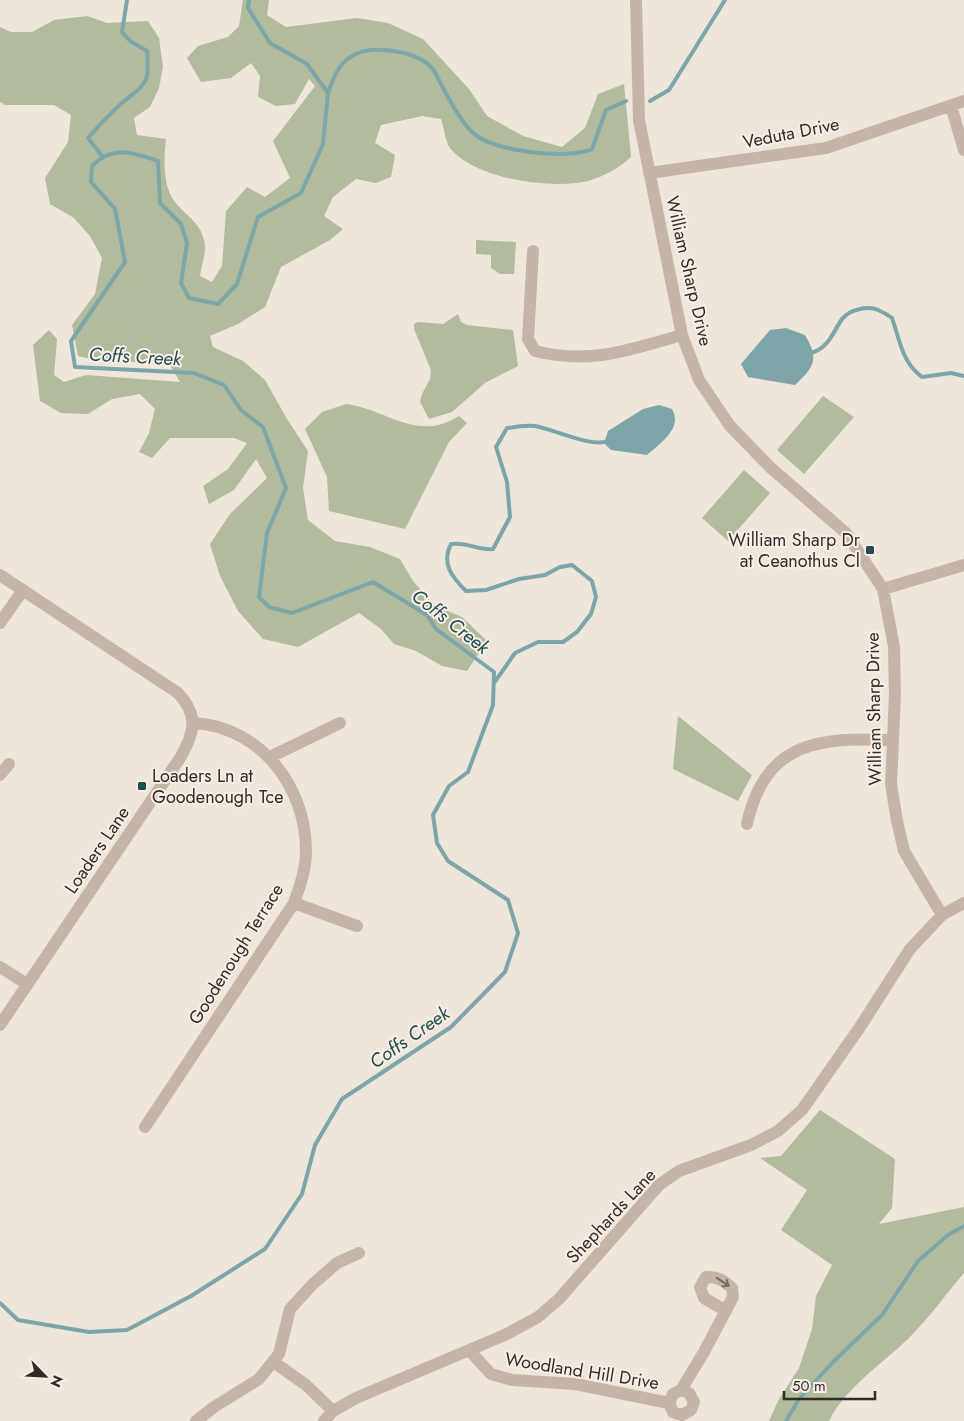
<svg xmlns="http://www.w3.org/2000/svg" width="964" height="1421" viewBox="0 0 964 1421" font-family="Jost,sans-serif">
<rect width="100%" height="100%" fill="#eee5db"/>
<path fill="#b2bb9d" d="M243,0H269L267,15L286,27L357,18L388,23L423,39L469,89L487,116L523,136L562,147L585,128L598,94L624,84L631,157C619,168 605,176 588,181C551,190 475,179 450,148C445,141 444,127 441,119L422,116L381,125L375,143L395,155L391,177L376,183L356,179L333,197L324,216L343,229L330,240L281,267L265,307L238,324L210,336L213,347L243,361L265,380L287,419L308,451L303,488L308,520L335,541L370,547L400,559L413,581L434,605L462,617L487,641L467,671L442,666L416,651L394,644L381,629L359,613L298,647L263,639L238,611L220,576L210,544L230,514L267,478L256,459L234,490L209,504L203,486L228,469L247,443L234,438H170L152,458L139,452L149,433L155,409L140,394L112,399L88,414L61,413L40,401L33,345L49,330L57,339L54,375L64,382L86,375L180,382L167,360L109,363L78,356L72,325L95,294L102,258L90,236L74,218L50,204L45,178L68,142L71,115L54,105H5L0,102V27L11,32H32L54,20L87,16L107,23L148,21L159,38L163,67L159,88L150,107L134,118L137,135L166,139C164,158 162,185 175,202C187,217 202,223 205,245C206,254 201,267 200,276L212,282L222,266L226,211L247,187L265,197L290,178L273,141L315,86L309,79L295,104L276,106L258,97L260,76L251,63L231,78L201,82L187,58L198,46L228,37L239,26Z
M476,240L516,242L514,274H500L491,268V255L476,254Z
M458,314L461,322L467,325L513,330L518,366L485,383L452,412L429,419L420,402L422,394L430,379L431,370L414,329V324L418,322L443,324Z
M823,396L854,417L804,474L777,450Z
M346,404C387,409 417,443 459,416L467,423L449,442L405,529L329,511L327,477L305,429L322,412Z
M744,470L770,493L728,541L702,518Z
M678,716L752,775L738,801L673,769Z
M820,1110L895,1159L892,1208L879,1224L964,1207V1273C946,1294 929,1318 909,1338C882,1364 846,1387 829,1421H769L778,1401L799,1368L812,1329L816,1296L832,1265L781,1230L807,1190L760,1158L781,1156Z"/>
<path fill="#7ea6a8" d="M786,328L805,335C819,359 815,366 795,385L748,377L741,364L770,330Z
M659,405L672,409C683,428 661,443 647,455L611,450L604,443L608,431L643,409Z"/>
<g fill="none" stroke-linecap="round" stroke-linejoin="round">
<path stroke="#7ea6a8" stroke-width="4" d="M328,93C333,79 338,64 352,56C371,44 416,51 431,67C435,71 438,79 441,84C449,99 459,119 472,132C491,152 569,160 592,149L606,110L626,101
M650,101L669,90L725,0
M102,156L88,138C99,126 110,113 122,103C146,83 150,85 147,51L130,41L122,32L127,0
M811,353C829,348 833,332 842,319C849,310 868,305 878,310C883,312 888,315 892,318C900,341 902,362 922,377L951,373L964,376
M494,683L515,653L538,642H563L577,632L591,614L596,597L592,581L572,565L560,567L545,575L519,579L486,590L466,591C452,577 441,564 451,544C470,542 477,551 493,549L510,517L507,482L496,447L507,428C516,427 526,425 535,426C553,429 592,448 608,441
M0,1303L18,1320L89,1332L127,1330L191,1296L265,1249L302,1194L315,1145L342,1099L451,1027L505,972L518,933L508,900L448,861L437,843L433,815L449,786L468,772L493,705L494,672L436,629L427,615L373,582L292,613L269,607L259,597L267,533L286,488L263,427L241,410L224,385L194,373L75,367L71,341L125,262L115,209L91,182L92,166C113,145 132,152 158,161L160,203L181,224L187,243L181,283L189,298L218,304L237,284L258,217L301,193L323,144L328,93L307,64L270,43L248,8L249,0
M786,1421L799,1399L834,1361L882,1315L918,1261L948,1235L964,1226"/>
<path stroke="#c5b5a9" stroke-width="12" d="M636,0L639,120L682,335L699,380L730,426L771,468L846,533L883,589L894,647L895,695L891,784L897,821L904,851L942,915
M951,106L964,150
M649,173L826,148L964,101
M533,251L528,339L535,351C591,365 629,350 682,335
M0,575L178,693C199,716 195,732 180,758L0,1025
M883,589L964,565
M0,623L23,590
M270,757L340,723
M0,775L9,764
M747,824C765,741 820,737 892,740
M294,903L357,926
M0,967L27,984
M145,1127L294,903C300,886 306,869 306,851C306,786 260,727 194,723
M469,1350L491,1374L512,1380L575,1384L669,1403
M275,1363L306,1385L333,1411
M681,1390L689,1393L694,1402L691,1410L682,1415L673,1412L669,1403L673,1394L681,1390L704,1352L733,1297L732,1288C724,1281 717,1276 706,1277L700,1287L704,1298L726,1311
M196,1421L214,1407L259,1379L279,1354L290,1309L313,1284L337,1263L359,1253
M324,1421L333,1411L356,1398L507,1334L538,1317L559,1299L659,1185L679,1171L751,1145L778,1131L802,1110L860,1027L910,949L942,915L964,903"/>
</g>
<defs><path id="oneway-shaft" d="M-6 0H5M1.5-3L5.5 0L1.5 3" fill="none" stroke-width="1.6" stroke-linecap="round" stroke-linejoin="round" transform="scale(1.25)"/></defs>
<use stroke="#756962" href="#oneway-shaft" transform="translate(723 1282) rotate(33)"/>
<g fill="#234d4f" stroke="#f7efe7" stroke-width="2">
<rect x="865" y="545" width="10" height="10" rx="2.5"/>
<rect x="137" y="781" width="10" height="10" rx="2.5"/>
</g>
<g text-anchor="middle" stroke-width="4" stroke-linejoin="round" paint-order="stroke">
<g font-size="18" fill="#332b28" stroke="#f7efe7">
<text transform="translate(791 133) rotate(-11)" y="6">Veduta Drive</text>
<text transform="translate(689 271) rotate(77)" y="6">William Sharp Drive</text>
<text transform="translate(874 709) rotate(-91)" y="6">William Sharp Drive</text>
<text transform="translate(97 850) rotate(-56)" y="6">Loaders Lane</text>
<text transform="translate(236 954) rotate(-58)" y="6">Goodenough Terrace</text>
<text transform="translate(611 1216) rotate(-47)" y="6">Shephards Lane</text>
<text transform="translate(582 1371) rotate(9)" y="6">Woodland Hill Drive</text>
</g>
<g font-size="18" fill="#332b28" stroke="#f7efe7" text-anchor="end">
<text x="860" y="546">William Sharp Dr<tspan x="860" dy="21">at Ceanothus Cl</tspan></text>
<text x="152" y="782" text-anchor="start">Loaders Ln at<tspan x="152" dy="21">Goodenough Tce</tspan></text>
</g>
<g font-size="19" font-style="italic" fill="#234d4f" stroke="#f7efe7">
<text transform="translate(135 356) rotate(3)" y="7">Coffs Creek</text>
<text transform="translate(451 621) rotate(38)" y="7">Coffs Creek</text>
<text transform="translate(409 1037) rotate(-35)" y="7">Coffs Creek</text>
</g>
</g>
<g transform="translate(45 1376) rotate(114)" stroke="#f7efe7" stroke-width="4" paint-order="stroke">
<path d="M0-4L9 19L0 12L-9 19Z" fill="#332b28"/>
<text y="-8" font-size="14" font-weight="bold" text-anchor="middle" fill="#332b28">N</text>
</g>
<path d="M784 1391v8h91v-8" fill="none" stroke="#332b28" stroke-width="2.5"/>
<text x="792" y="1391" font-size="15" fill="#332b28" stroke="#f7efe7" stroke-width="4" paint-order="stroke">50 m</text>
</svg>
